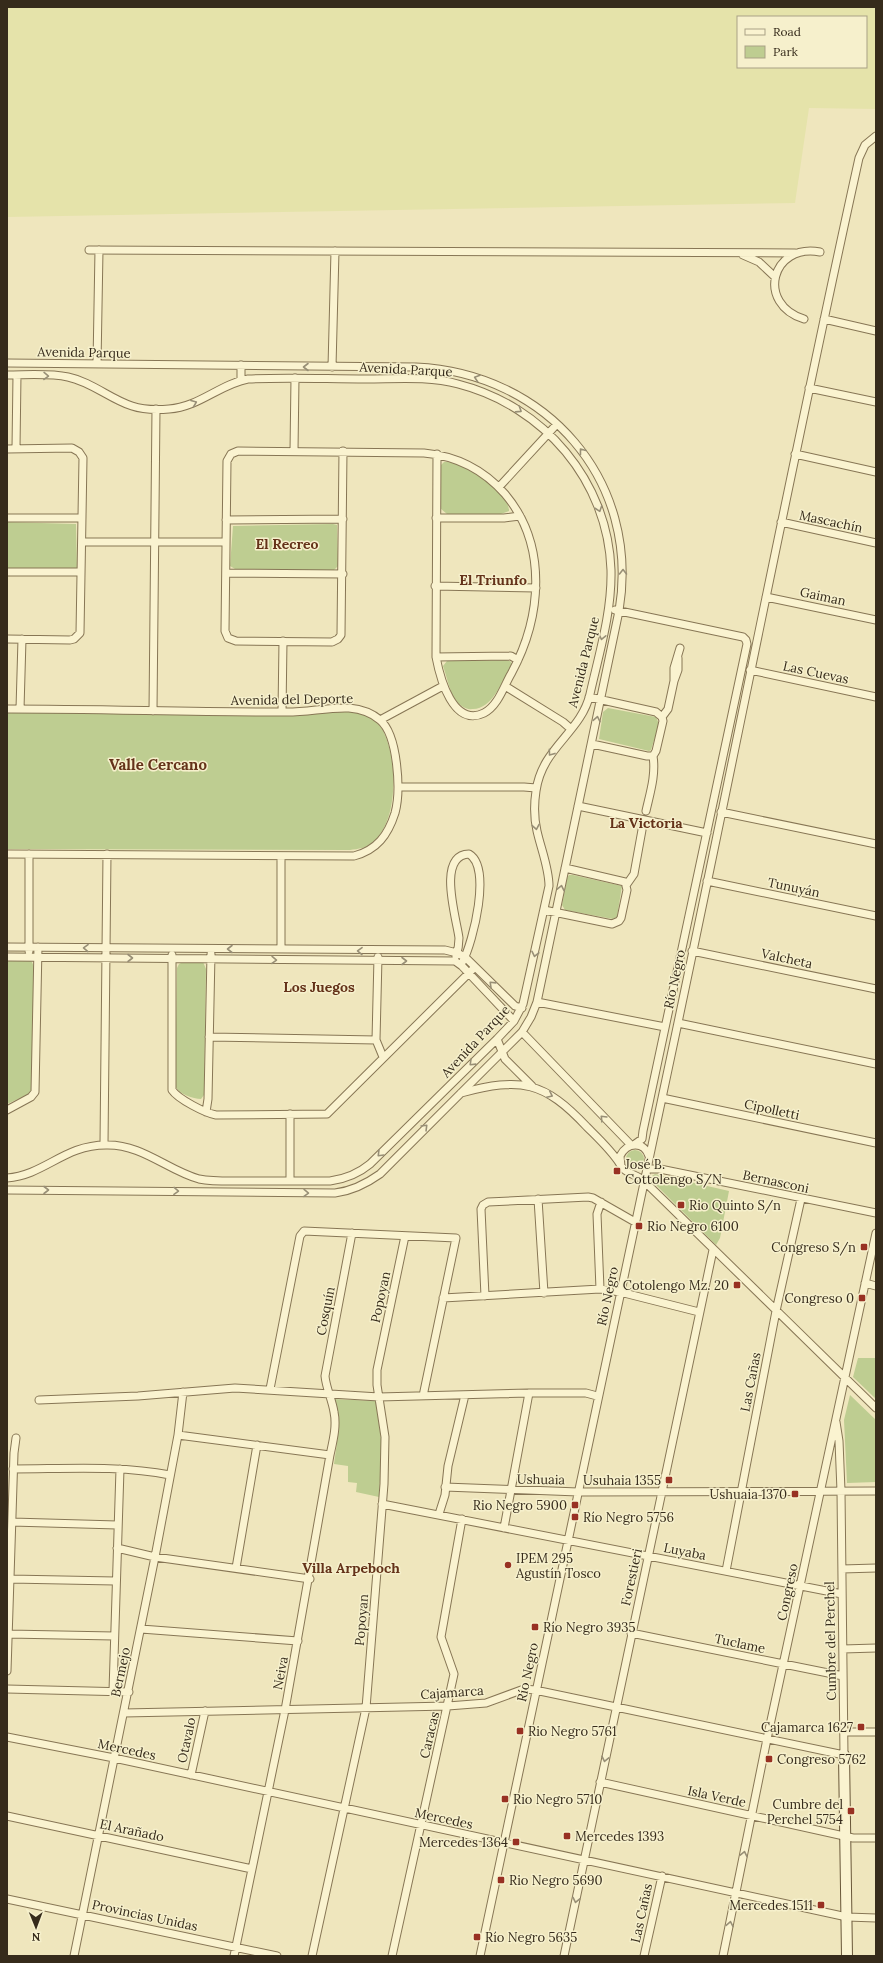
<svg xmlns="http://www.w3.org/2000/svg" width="883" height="1963" viewBox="0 0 883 1963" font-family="Lora,serif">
<rect width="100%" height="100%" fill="#efe6bd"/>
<path fill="#e5e3aa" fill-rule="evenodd" d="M7,7H876V109L809,108L795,203L7,217ZM738,17H866V67H738Z"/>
<path fill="#becd91" d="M444,462C461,460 511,494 509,511L501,514H447L440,508L441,465Z
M7,522L76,524L77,568H7Z
M333,524L337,525V527L338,566L333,571L235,569L230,566L233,526Z
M506,660L510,661L512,664C502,680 494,708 473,709C465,710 459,705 455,699C449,690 447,677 443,666L447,661Z
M608,708L656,717L659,724L651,750L649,751L599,739L603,712Z
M352,710C363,714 376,718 382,729C398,757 399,821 373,842C367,848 358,849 350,850L7,849V712Z
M569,875H573L622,886L617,917L613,919L565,910L562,905L567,878Z
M7,960H29L32,962L34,967L32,1091L31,1093L7,1104Z
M183,962H203L206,969L204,1095L201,1099C193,1099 179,1094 175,1086L177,968L179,964Z
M626 1159a9 9 0 1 1 18 0a9 9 0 1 1-18 0Z
M655,1174L729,1191L720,1238L716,1245L654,1183L652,1176Z
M858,1358H876V1399L853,1377Z
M850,1395L876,1420V1482L847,1483L844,1420Z
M333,1399L376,1401L382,1447L379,1497L356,1492L357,1483L348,1482V1466L334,1464C337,1441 342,1421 333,1399Z"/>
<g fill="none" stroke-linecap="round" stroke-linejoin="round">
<g stroke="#877655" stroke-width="9">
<path id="street" d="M89,250L795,253
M743,255L759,262L775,277
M804,319C756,304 771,243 820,252
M824,319L876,331
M7,363L416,367C546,373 641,480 619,611L537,1002L531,1017L522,1032L380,1174C366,1184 352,1191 335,1193L7,1190
M97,364L99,250
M332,367L335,251
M7,375C27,375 49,373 68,377C92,382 110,399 132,406C144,410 157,410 169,409C199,407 220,384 248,379C287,377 327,379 366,379C396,379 429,376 458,384C544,406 608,481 611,570C612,612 599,654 590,694C581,733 542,747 536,791C534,804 534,818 537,831C541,849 549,868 549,886L523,1004L514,1021L497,1039L370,1164C358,1174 345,1179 330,1181C302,1181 275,1181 248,1181C232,1181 215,1182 199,1179C167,1170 142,1144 106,1145C64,1145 45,1175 7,1178
M241,380V365
M809,388L876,402
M16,448L17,375
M7,449L72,448L79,452L83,458L80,633L74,639L70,640L7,639
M294,451L295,378
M343,451L341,635L338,639L332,642L236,641L228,638L225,631L227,461L231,454L238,451L424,453C457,456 483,469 505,494C548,545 542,617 511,674C504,686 498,706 484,713C453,728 440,678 436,657L437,454
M795,454L876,472
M499,487L557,424
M7,518H82
M436,518H504L520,516
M226,520L343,519
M781,522L876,543
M82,542H226
M7,572H81
M226,573L343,574
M435,586L536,588
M766,597L876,620
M615,610L743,637L746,640L747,644L643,1131L642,1139L635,1144
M436,657L511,656L518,660
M678,658V670L674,681V668L680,648
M750,670L876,697
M505,686L563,722L571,729
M589,697L656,712L662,717L663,721L656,751L653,756H647L592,744
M7,709C99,709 191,712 283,712C305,713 327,707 349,708C360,709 372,713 380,720C398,735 401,791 395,813C388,835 377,850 354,856L7,854
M20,709L22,639
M153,711L156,409
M282,712L283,641
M662,717L668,709L674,681
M380,720L443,686
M399,787H524L536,788
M578,806L707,833
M646,811C650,793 656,775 653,756
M721,812L876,844
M707,881L876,916
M627,884L634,874L642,830
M544,910L612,924L619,921L621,918L627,890L625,882L565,868
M7,947L445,950L457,953L465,957L515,1006L522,1008
M281,949V856
M29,951V854
M692,951L876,989
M172,955V1090C178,1099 205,1113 216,1115L327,1114L472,970
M456,956C458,950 459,944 459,938C457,920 436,855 469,854C492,867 473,942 463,961
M7,957L455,961L462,966L514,1021
M378,957L376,1040L383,1057
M537,1002L665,1027
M678,1023L876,1064
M522,1032L631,1145
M209,1037L376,1040
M497,1039L505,1059L532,1086
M461,1093C521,1077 544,1081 587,1127C599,1139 611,1150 620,1164
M662,1098L876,1143
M7,1110L31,1097L35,1092L38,947
M206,1112L208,1099L211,954
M104,1144L107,854
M649,1156C644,1141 627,1142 620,1156L621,1166C627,1175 637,1174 644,1181L876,1408
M647,1169H660L876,1213
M290,1181V1114
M538,1199L544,1293
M865,1283L876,1286
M600,1289L597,1214L601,1202
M485,1296L481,1209L483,1205L488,1202L588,1197L593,1198L635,1222
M443,1298L600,1289L620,1292L699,1312
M270,1389L300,1236L304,1231L456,1238L423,1396
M39,1400L138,1396L235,1388L379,1397L529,1393H586L597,1396
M178,1435L330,1455
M13,1469C65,1469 119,1465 170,1475
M445,1487L578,1492L876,1491
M382,1504L842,1594
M439,1514L445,1495L448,1466L465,1395
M12,1522L117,1525
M504,1528L529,1393
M117,1548L155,1557L310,1579
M236,1568L257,1445
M842,1569L876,1568
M726,1571L776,1311L801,1199
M10,1579L115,1581
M141,1629L298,1641
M631,1633L843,1676
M8,1634L114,1636
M843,1649L876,1648
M7,1671L14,1453L16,1438
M7,1689L129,1692
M113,1691L120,1469
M124,1713L448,1706L486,1703L524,1689L535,1690L844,1755L841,1491L839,1441L836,1422
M844,1732H876
M7,1737L114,1758L847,1917L876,1918
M191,1775L205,1711
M600,1782L853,1838H876
M7,1816L252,1869
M7,1899L277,1956
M74,1956L155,1557L178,1435L183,1392
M234,1956L285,1710L330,1455C333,1441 337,1426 334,1412C332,1399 326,1388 325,1376L352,1233
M312,1956L366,1708L384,1484L385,1437L377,1385V1370L405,1236
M392,1956L454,1674L441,1637L462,1519
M480,1956C541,1670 601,1384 662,1098C729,785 790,470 859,158L865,145L876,136
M564,1956L713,1250
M644,1956L662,1876
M723,1956L767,1739L876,1233"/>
</g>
<g stroke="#695739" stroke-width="12">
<path id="secondary" d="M844,1755L847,1956"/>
</g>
<use href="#street" stroke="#faf3d0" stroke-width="7"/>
<use href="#secondary" stroke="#faf3d0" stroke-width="10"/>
</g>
<defs><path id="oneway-chevron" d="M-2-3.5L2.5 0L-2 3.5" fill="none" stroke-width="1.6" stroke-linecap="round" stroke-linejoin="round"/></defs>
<g stroke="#988f76">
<use href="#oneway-chevron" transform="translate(306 367) rotate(-180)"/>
<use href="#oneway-chevron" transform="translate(46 376) rotate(1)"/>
<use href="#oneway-chevron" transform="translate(477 378) rotate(-162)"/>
<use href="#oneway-chevron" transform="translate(194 403) rotate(-21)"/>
<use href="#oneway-chevron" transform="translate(519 410) rotate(33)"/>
<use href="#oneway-chevron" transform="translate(582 451) rotate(-128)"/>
<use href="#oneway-chevron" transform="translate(599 509) rotate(71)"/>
<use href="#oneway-chevron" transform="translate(623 572) rotate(-90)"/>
<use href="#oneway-chevron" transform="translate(602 637) rotate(102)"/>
<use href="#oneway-chevron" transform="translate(597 719) rotate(-79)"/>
<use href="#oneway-chevron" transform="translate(551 753) rotate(126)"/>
<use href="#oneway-chevron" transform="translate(536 827) rotate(80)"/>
<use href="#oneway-chevron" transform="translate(561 888) rotate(-78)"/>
<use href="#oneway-chevron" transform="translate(86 948) rotate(-179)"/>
<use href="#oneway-chevron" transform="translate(230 949) rotate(-180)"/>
<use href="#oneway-chevron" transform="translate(360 951) rotate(-179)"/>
<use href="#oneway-chevron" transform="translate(535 954) rotate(102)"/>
<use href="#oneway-chevron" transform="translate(130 958)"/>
<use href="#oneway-chevron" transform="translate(274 960) rotate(1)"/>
<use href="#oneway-chevron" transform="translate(404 961)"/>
<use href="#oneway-chevron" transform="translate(492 984) rotate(-136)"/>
<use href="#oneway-chevron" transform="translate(472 1063) rotate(136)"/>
<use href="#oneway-chevron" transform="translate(550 1095) rotate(25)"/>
<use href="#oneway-chevron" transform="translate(603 1118) rotate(-134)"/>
<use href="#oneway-chevron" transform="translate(425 1127) rotate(-45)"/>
<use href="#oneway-chevron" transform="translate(380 1154) rotate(135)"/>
<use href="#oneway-chevron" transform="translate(46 1190)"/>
<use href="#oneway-chevron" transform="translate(176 1191) rotate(1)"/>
<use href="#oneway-chevron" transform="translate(306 1193) rotate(1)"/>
<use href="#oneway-chevron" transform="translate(605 1759) rotate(102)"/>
<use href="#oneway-chevron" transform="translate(744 1854) rotate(-78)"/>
<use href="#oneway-chevron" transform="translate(576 1900) rotate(102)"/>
<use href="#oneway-chevron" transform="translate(730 1924) rotate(-79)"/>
</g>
<g fill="#983123" stroke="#f6f0cc" stroke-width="1.5">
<rect x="613" y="1167" width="8" height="8" rx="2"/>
<rect x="677" y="1201" width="8" height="8" rx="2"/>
<rect x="635" y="1222" width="8" height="8" rx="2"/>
<rect x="860" y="1243" width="8" height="8" rx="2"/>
<rect x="733" y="1281" width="8" height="8" rx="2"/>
<rect x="858" y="1294" width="8" height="8" rx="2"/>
<rect x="665" y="1476" width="8" height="8" rx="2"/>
<rect x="791" y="1490" width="8" height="8" rx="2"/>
<rect x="571" y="1501" width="8" height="8" rx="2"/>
<rect x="571" y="1513" width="8" height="8" rx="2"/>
<circle cx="508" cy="1565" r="4"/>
<rect x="531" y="1623" width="8" height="8" rx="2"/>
<rect x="857" y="1723" width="8" height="8" rx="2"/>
<rect x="516" y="1727" width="8" height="8" rx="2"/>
<rect x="765" y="1755" width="8" height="8" rx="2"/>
<rect x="501" y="1795" width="8" height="8" rx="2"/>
<rect x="847" y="1807" width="8" height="8" rx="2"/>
<rect x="563" y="1832" width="8" height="8" rx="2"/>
<rect x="512" y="1838" width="8" height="8" rx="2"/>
<rect x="497" y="1876" width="8" height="8" rx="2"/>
<rect x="817" y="1901" width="8" height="8" rx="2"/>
<rect x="473" y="1933" width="8" height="8" rx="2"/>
</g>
<g text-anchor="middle" stroke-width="3" stroke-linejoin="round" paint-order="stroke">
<g font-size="13" fill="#362b1b" stroke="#f6f0cc">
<text transform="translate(84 352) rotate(1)" y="5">Avenida Parque</text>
<text transform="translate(406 369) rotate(3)" y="5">Avenida Parque</text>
<text transform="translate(831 521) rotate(12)" y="5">Mascachín</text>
<text transform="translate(823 596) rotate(12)" y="5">Gaiman</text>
<text transform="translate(583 662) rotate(-76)" y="5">Avenida Parque</text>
<text transform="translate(816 672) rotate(12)" y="5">Las Cuevas</text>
<text transform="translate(292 699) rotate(-1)" y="5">Avenida del Deporte</text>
<text transform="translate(794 887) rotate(12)" y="5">Tunuyán</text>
<text transform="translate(787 958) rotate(12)" y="5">Valcheta</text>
<text transform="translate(674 979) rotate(-78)" y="5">Río Negro</text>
<text transform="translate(475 1041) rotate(-47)" y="5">Avenida Parque</text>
<text transform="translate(772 1109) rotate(12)" y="5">Cipolletti</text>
<text transform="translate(776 1181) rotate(12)" y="5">Bernasconi</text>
<text transform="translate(607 1296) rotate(-78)" y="5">Río Negro</text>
<text transform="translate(380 1297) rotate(-78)" y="5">Popoyan</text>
<text transform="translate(325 1311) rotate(-79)" y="5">Cosquín</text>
<text transform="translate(750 1382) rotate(-79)" y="5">Las Cañas</text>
<text transform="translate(541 1479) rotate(1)" y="5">Ushuaia</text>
<text transform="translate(685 1551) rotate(11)" y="5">Luyaba</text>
<text transform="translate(631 1577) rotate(-78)" y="5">Forestieri</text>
<text transform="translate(787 1592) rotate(-78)" y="5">Congreso</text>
<text transform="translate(361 1620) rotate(-85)" y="5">Popoyan</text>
<text transform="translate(830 1641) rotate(-91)" y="5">Cumbre del Perchel</text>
<text transform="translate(740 1643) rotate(12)" y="5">Tuclame</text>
<text transform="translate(120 1672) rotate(-78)" y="5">Bermejo</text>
<text transform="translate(527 1672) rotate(-78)" y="5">Río Negro</text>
<text transform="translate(280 1673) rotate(-79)" y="5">Neiva</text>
<text transform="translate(452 1692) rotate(-4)" y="5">Cajamarca</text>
<text transform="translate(429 1735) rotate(-77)" y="5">Caracas</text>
<text transform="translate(186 1740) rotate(-78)" y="5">Otavalo</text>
<text transform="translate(127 1749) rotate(12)" y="5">Mercedes</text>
<text transform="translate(717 1796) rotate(12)" y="5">Isla Verde</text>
<text transform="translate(444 1818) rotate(12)" y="5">Mercedes</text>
<text transform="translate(132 1830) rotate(12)" y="5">El Arañado</text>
<text transform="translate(641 1913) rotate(-78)" y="5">Las Cañas</text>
<text transform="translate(145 1915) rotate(12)" y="5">Provincias Unidas</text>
</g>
<g font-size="13" fill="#362b1b" stroke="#f6f0cc" text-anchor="start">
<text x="625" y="1169">José B.<tspan x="625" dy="15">Cottolengo S/N</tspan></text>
<text x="689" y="1210">Rio Quinto S/n</text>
<text x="647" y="1231">Rio Negro 6100</text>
<text x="856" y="1252" text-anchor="end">Congreso S/n</text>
<text x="729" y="1290" text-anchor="end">Cotolengo Mz. 20</text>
<text x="854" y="1303" text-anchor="end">Congreso 0</text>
<text x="661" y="1485" text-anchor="end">Usuhaia 1355</text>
<text x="787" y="1499" text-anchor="end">Ushuaia 1370</text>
<text x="567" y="1510" text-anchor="end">Rio Negro 5900</text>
<text x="583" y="1522">Río Negro 5756</text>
<text x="516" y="1563">IPEM 295<tspan x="516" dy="15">Agustín Tosco</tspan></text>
<text x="543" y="1632">Río Negro 3935</text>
<text x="853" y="1732" text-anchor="end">Cajamarca 1627</text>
<text x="528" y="1736">Rio Negro 5761</text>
<text x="777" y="1764">Congreso 5762</text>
<text x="513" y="1804">Rio Negro 5710</text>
<text x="843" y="1809" text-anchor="end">Cumbre del<tspan x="843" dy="15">Perchel 5754</tspan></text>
<text x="575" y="1841">Mercedes 1393</text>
<text x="508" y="1847" text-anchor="end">Mercedes 1364</text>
<text x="509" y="1885">Rio Negro 5690</text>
<text x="813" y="1910" text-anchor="end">Mercedes 1511</text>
<text x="485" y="1942">Río Negro 5635</text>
</g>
<g font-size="14" font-weight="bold" fill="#643219" stroke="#f6f0cc">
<text x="287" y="549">El Recreo</text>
<text x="493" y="585">El Triunfo</text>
<text x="646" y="828">La Victoria</text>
<text x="319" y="992">Los Juegos</text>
<text x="351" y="1573">Villa Arpeboch</text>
</g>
<g font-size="15" font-weight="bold" fill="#643219" stroke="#f6f0cc">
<text x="158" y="770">Valle Cercano</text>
</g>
</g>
<rect width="883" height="1963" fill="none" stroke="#362b1b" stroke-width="16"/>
<rect x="737" y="16" width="130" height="52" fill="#f6f0cc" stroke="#a9a185"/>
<rect x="745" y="29" width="20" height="6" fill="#faf3d0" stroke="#a9a185"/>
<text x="773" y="36" font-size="12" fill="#362b1b">Road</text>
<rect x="745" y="46" width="20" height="12" fill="#becd91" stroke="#a9a185"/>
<text x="773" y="56" font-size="12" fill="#362b1b">Park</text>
<g transform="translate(36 1927) rotate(179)" stroke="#f6f0cc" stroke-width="3" paint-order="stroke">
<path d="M0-3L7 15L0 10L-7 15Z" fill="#362b1b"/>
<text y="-6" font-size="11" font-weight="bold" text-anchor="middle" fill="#362b1b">N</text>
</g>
</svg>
